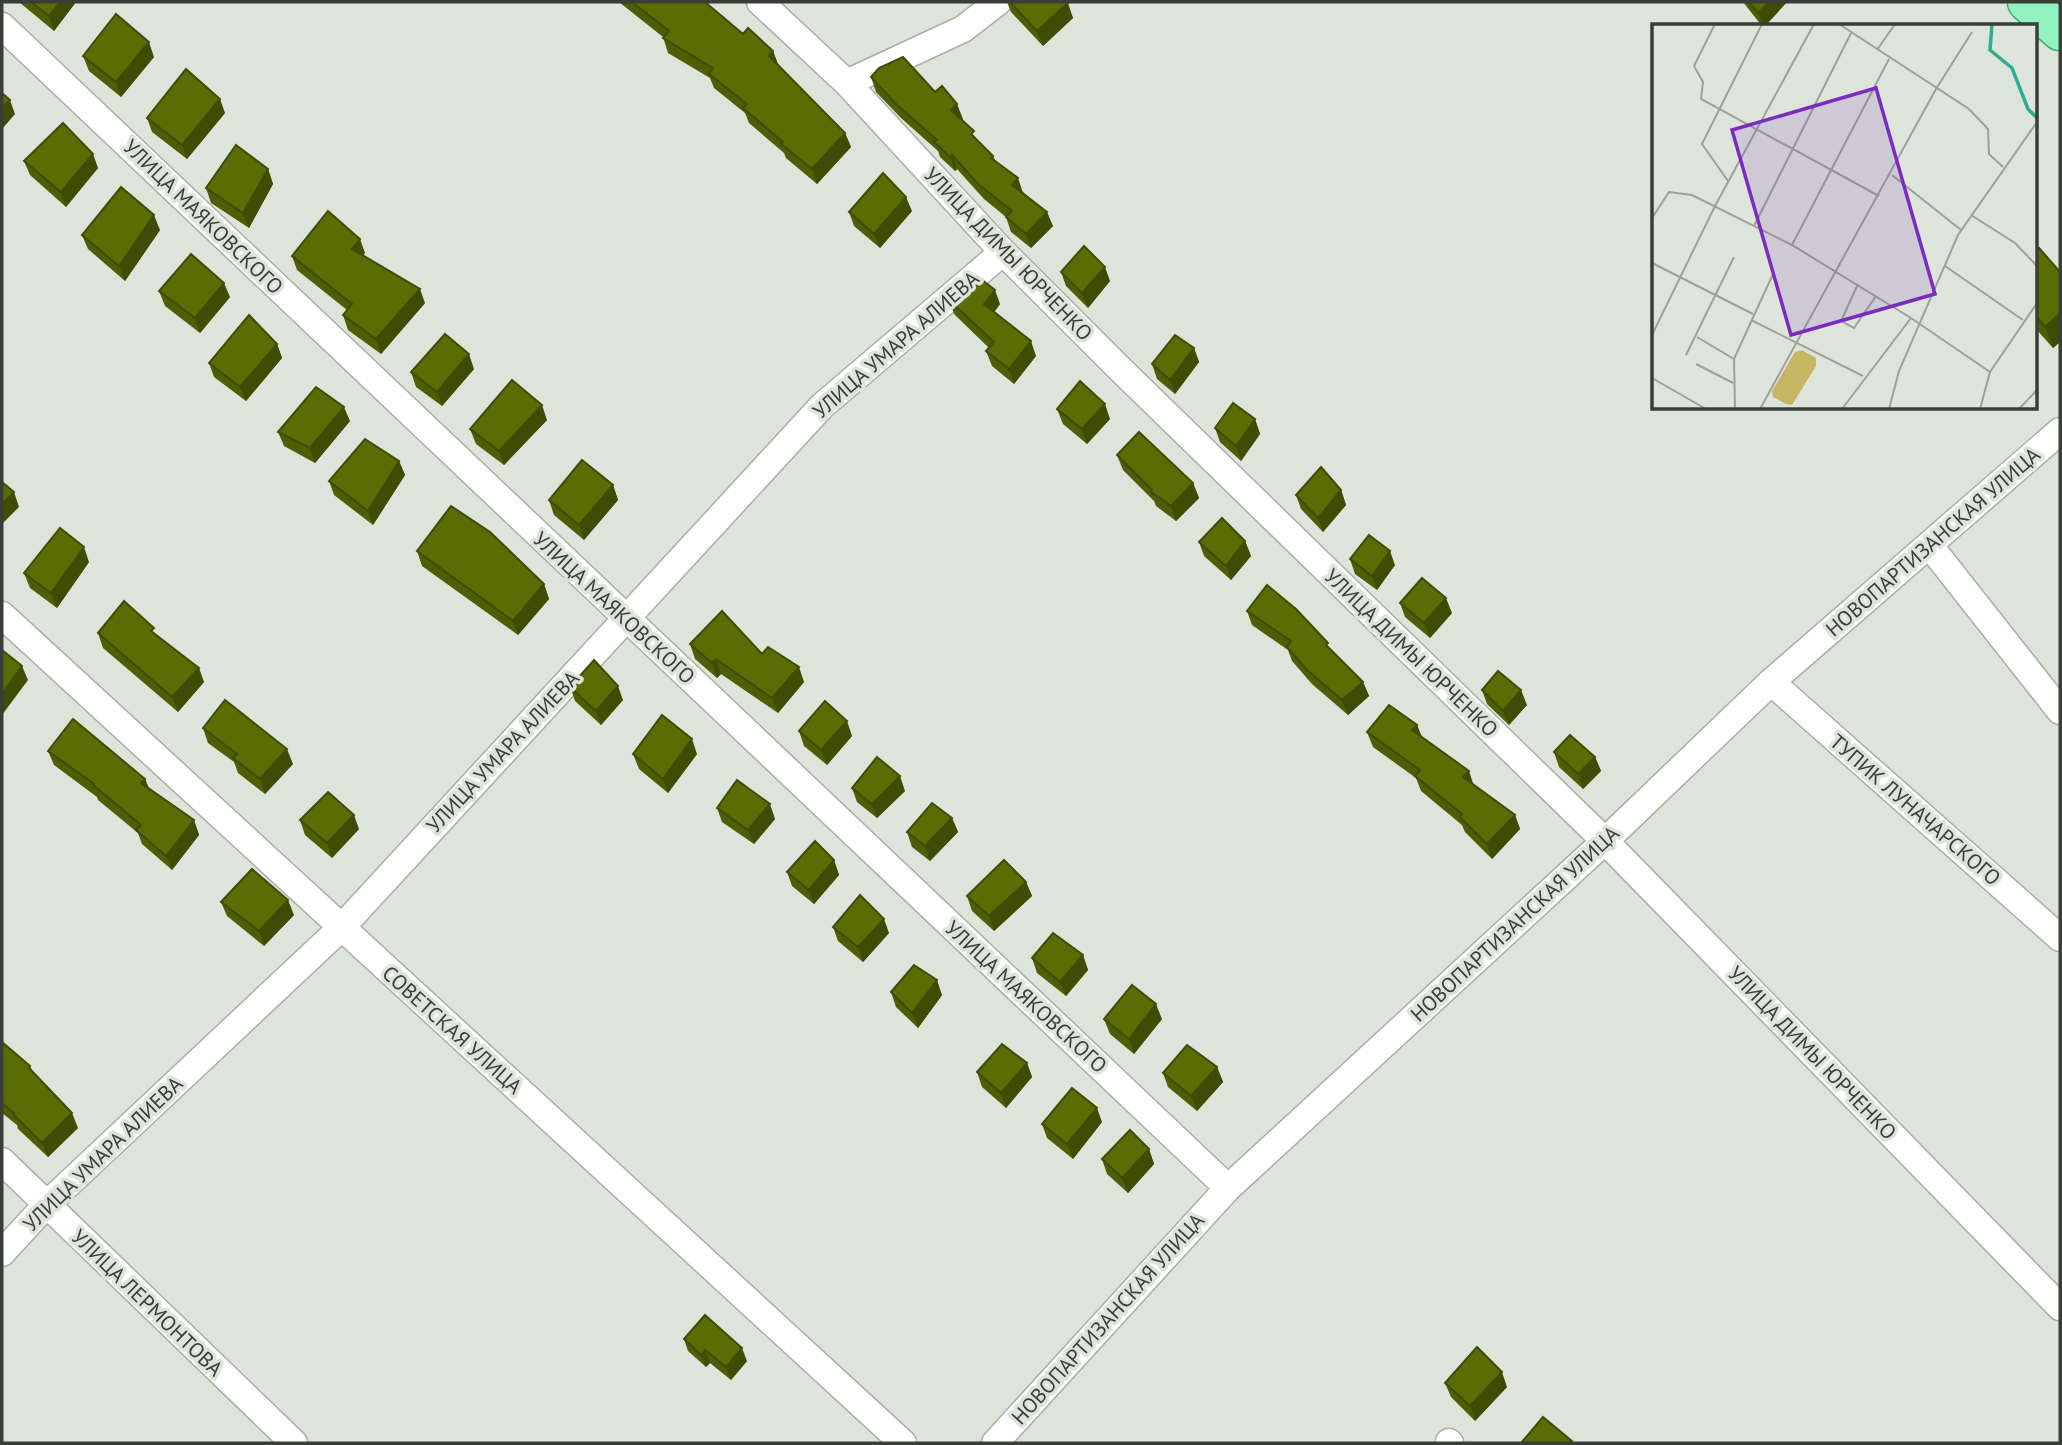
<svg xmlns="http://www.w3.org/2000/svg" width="2062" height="1445" viewBox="0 0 2062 1445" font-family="'PT Sans',sans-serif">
<rect width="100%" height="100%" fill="#dde5da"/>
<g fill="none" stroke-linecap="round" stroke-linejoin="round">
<g stroke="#a8b0a5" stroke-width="29">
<path id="street" d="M760,2L847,83L1003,252L1119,368L1605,841L2060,1307
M2,26L1228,1188
M847,83L963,29L998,2
M1930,546L2060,711
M2,615L903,1443
M1771,682L2060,938
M2,1161L294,1443
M2,1253L46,1205L341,928L822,406L1003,252
M1449,1442L1450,1443
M995,1443L1228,1188L1605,841L1771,682L2060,431"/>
</g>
<g stroke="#45ad76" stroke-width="41">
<path id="primary" d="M2027,2L2060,31"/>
</g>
<use href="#street" stroke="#fff" stroke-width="26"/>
<use href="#primary" stroke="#93f2c1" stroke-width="38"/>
</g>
<path fill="#4f5d04" d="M19,2H76L54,31Z
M619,2H705L743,34L773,51L778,64L845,133L851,147L817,184L786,158L784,153L749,123L745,113L714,88L710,78L668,53L663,37Z
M1007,2H1066L1073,18L1043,46L1011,12Z
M1743,2H1787L1765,26H1762Z
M83,56L154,57L121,97L89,71Z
M871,77L935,92L963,119H962L977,140L993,156L995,160L1053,226L1031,248L1011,232L1006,217L984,199L957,169L955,171L940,157L938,151L901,118L876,92Z
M225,113L187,159L152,132L147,118Z
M24,161L98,168L66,207L30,175Z
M268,169L273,184L249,228L211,203L206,188Z
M912,211L880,248L854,226L849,212Z
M160,230L125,281L88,249L82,235Z
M2036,251L2060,272V342L2053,348L2036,329Z
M365,253L363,256L425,303L381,354L348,330L343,315L347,310L297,270L292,256Z
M1061,272L1110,281L1088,308L1066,286Z
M159,291L230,297L200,333L165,306Z
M949,300L1000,304L994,312L1036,356L1014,384L992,366L986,351L989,348L954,314Z
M277,344L282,358L246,401L214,377L209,363Z
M1194,348L1199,362L1175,394L1157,379L1152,364Z
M474,369L442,406L416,387L411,372Z
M1057,409L1110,419L1087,444L1063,424Z
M1255,419L1260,434L1241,461L1220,442L1215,428Z
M547,420L504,465L476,444L470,429Z
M350,421L315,463L284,446L278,432Z
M1117,455L1193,483L1199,498L1176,521L1156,506L1154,501L1123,470Z
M399,461L405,475L373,525L334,495L329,481Z
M613,485L618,500L584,540L554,515L549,500Z
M1341,490L1346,505L1323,532L1301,509L1296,495Z
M1245,541L1251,556L1231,580L1204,556L1199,542Z
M417,551L544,584L549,599L518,635L422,566Z
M1350,559L1395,565L1377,590L1355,574Z
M89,562L57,608L30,588L24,573Z
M1400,603L1452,613L1430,638L1405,617Z
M1247,611L1331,651L1363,682L1369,696L1348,715L1312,684L1292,661L1288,650L1252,625Z
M98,633L157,636L204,682L178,712L103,648Z
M690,644L762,654L804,682L778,713L721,674L717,678L695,659Z
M570,687L623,700L601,725L575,701Z
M1482,690L1527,705L1509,725L1487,704Z
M1417,725L1422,737L1473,784L1515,815L1520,829L1492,859L1465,832L1462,825L1421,791L1416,778L1373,747L1367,732Z
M203,728L293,764L265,794L238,773L234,762L208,743Z
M799,731L852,736L827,765L804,746Z
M48,751L145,779L149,788L194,820L199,835L172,870L142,844L138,833L98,800L97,797L54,765Z
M1554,752L1595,757L1601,771L1583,789L1559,767Z
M633,754H697L668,793L639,769Z
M852,788L905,791L877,818L857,802Z
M717,808L775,819L754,844L722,822Z
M952,818L958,832L930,861L912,847L907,832Z
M300,820L359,829L332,858L305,835Z
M834,860L839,875L814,904L792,886L787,872Z
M1026,882L1032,896L994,931L972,911L967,896Z
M221,902L294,915L264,946L227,916Z
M833,927L889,933L863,962L838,941Z
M1083,955L1088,970L1066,996L1037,973L1032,958Z
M891,992L942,995L918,1028L896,1007Z
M1104,1019H1162L1134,1054L1110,1034Z
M2,1042L30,1066L32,1071L78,1128L48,1157L18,1129L17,1125L2,1113Z
M1027,1063L1032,1077L1006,1108L982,1087L977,1072Z
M1217,1067L1223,1082L1197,1111L1168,1087L1163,1073Z
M1102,1122L1073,1159L1047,1138L1042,1124Z
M1149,1149L1154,1164L1128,1193L1107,1174L1102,1159Z
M684,1339L747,1361L731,1380L710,1363L706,1367L688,1351Z
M1445,1383L1507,1387L1475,1421L1451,1397Z"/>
<path fill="#404c04" d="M60,2H76L54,31L49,16Z
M1769,2H1787L1765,26H1763L1758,13Z
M1068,3L1073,18L1043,46L1037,31Z
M149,42L154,57L121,97L116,82Z
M773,51L778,65L769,56Z
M220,99L225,113L187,159L182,145Z
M10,100L15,114L2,129V108Z
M957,104L963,119L956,124L951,110Z
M845,133L851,147L817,184L812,169Z
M93,154L98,168L66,207L61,192Z
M952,155L957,169L955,171L950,157Z
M268,169L273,184L249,228L243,213Z
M1018,178L1023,193L1012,185Z
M906,197L912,211L880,248L874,234Z
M1047,212L1053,226L1031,248L1026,234Z
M154,215L160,230L125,281L119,266Z
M360,239L365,253L357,263L352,249Z
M1105,267L1110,281L1088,308L1082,293Z
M224,283L230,297L200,333L195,318Z
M420,289L425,303L381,354L376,339Z
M995,290L1000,304L990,318L984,304Z
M2060,313V342L2053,348L2045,327Z
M1031,341L1036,356L1014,384L1009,369Z
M277,344L282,358L246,401L240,387Z
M1194,348L1199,362L1175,394L1170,380Z
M469,354L474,369L442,406L437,392Z
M1105,404L1110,419L1087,444L1082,429Z
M542,405L547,420L504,465L499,451Z
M344,407L350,421L315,463L310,448Z
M1255,419L1260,434L1241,461L1236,446Z
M399,461L405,475L373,525L368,511Z
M1193,483L1199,498L1176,521L1171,506Z
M613,485L618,500L584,540L579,525Z
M1341,490L1346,505L1323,532L1318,518Z
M14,492L19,507L2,524V504Z
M1245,541L1251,556L1231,580L1226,566Z
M84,547L89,562L57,608L51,593Z
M1390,551L1395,565L1377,590L1372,576Z
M544,584L549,599L518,635L513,621Z
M1446,598L1452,613L1430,638L1424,623Z
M716,659L721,674L717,678L712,663Z
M22,666L28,680L2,715V694Z
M799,667L804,682L778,713L772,698Z
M199,668L204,682L178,712L172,697Z
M1363,682L1369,696L1348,715L1342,700Z
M618,686L623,700L601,725L596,711Z
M1521,690L1527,705L1509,725L1503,711Z
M847,721L852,736L827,765L821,750Z
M1417,725L1422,739L1412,730Z
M692,739L697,754L668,793L663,779Z
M287,749L293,764L265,794L260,779Z
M1595,757L1601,771L1583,789L1578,774Z
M1469,771L1474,786L1463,777Z
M900,776L905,791L877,818L872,804Z
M145,779L150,793L141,783Z
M770,804L775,819L754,844L748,830Z
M354,815L359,829L332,858L327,843Z
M1515,815L1520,829L1492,859L1487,844Z
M952,818L958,832L930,861L925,846Z
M194,820L199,835L172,870L166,856Z
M834,860L839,875L814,904L809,890Z
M1026,882L1032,896L994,931L989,916Z
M288,900L294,915L264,946L259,931Z
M884,919L889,933L863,962L858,947Z
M1083,955L1088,970L1066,996L1060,982Z
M937,980L942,995L918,1028L912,1013Z
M1156,1004L1162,1019L1134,1054L1129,1039Z
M1027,1063L1032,1077L1006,1108L1001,1093Z
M1217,1067L1223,1082L1197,1111L1191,1096Z
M1097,1108L1102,1122L1073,1159L1067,1144Z
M72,1113L78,1128L48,1157L42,1143Z
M1149,1149L1154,1164L1128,1193L1122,1178Z
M742,1348L747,1361L731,1380L726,1367Z
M705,1350L710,1363L706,1367L701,1355Z
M1502,1372L1507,1387L1475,1421L1470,1406Z"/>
<path fill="#5c6c05" stroke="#404c04" stroke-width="2" d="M31,2H60L49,16Z
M632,2H705L743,34L748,28L773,51L769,56L845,133L812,169L781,144L783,142L743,108L747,104L709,74L713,68L663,38L669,31Z
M1010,2H1066L1068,3L1037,31Z
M1749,2H1769L1758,13Z
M116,14L149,42L116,82L83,56Z
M903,57L935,92L942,86L957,104L951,110L974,131L971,134L993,156L991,158L1018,178L1012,185L1047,212L1026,234L1006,217L1012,211L978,184L952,155L950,157L934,142L937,140L896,104L871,77L879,68Z
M186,69L220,99L182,145L147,118Z
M2,93L10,100L2,108Z
M63,123L93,154L61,192L24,161Z
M236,145L268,169L243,213L206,188Z
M883,173L906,197L874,234L849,212Z
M121,187L154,215L119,266L82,235Z
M328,211L360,239L352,249L420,289L376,339L343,315L352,304L292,256Z
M1084,246L1105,267L1082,293L1061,272Z
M2039,248L2060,272V313L2045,327L2036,316V251Z
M191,254L224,283L195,318L159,291Z
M977,276L995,290L984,304L1031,341L1009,369L986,351L994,342L949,300Z
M249,315L277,344L240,387L209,363Z
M445,334L469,354L437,392L411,372Z
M1175,335L1194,348L1170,380L1152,364Z
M512,380L542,405L499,451L470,429Z
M1080,381L1105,404L1082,429L1057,409Z
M316,387L344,407L310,448L278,432Z
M1233,403L1255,419L1236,446L1215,428Z
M1139,432L1193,483L1171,506L1151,492L1152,490L1117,455Z
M365,439L399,461L368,511L329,481Z
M582,460L613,485L579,525L549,500Z
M1321,467L1341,490L1318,518L1296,495Z
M2,482L14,492L2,504Z
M451,506L490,532L544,584L513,621L417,551Z
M1222,518L1245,541L1226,566L1199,542Z
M60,528L84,547L51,593L24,573Z
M1369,535L1390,551L1372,576L1350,559Z
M1422,578L1446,598L1424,623L1400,603Z
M1267,585L1296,609L1328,643L1326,645L1363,682L1342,700L1307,670L1287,647L1291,641L1247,611Z
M124,601L154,628L151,631L199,668L172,697L98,633Z
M722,611L762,654L768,647L799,667L772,698L716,659L712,663L690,644Z
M2,650L22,666L2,694Z
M594,660L618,686L596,711L570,687Z
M1498,671L1521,690L1503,711L1482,690Z
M225,700L287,749L260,779L233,758L237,754L203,728Z
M825,701L847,721L821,750L799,731Z
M1389,705L1417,725L1412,730L1469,771L1463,777L1515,815L1487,844L1460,817L1462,814L1415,776L1420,770L1367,732Z
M662,715L692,739L663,779L633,754Z
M73,719L145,779L141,783L194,820L166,856L136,830L141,825L93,785L94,784L48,751Z
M1570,735L1595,757L1578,774L1554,752Z
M877,757L900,776L872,804L852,788Z
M737,780L770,804L748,830L717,808Z
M328,792L354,815L327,843L300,820Z
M932,803L952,818L925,846L907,832Z
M815,841L834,860L809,890L787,872Z
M1004,860L1026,882L989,916L967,896Z
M252,869L288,900L259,931L221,902Z
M860,895L884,919L858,947L833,927Z
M1053,933L1083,955L1060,982L1032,958Z
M914,965L937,980L912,1013L891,992Z
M1132,985L1156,1004L1129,1039L1104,1019Z
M2,1042L30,1066L29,1068L72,1113L42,1143L13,1114L14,1113L2,1103Z
M1002,1044L1027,1063L1001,1093L977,1072Z
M1187,1045L1217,1067L1191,1096L1163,1073Z
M1072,1088L1097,1108L1067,1144L1042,1124Z
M1130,1130L1149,1149L1122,1178L1102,1159Z
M705,1315L742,1348L726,1367L705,1350L701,1355L684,1339Z
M1477,1347L1502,1372L1470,1406L1445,1383Z
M1543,1417L1572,1441L1570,1443H1521Z"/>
<g text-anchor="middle" stroke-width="7" stroke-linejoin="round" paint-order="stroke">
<g font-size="21" fill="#3a3e39" stroke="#dde5da">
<text transform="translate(203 217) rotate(44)" y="7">УЛИЦА МАЯКОВСКОГО</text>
<text transform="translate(1008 254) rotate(46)" y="7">УЛИЦА ДИМЫ ЮРЧЕНКО</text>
<text transform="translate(896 345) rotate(-41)" y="7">УЛИЦА УМАРА АЛИЕВА</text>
<text transform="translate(1933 542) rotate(-41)" y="7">НОВОПАРТИЗАНСКАЯ УЛИЦА</text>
<text transform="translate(614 608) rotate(43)" y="7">УЛИЦА МАЯКОВСКОГО</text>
<text transform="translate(1411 653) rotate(44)" y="7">УЛИЦА ДИМЫ ЮРЧЕНКО</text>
<text transform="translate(503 752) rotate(-47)" y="7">УЛИЦА УМАРА АЛИЕВА</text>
<text transform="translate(1915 810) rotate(41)" y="7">ТУПИК ЛУНАЧАРСКОГО</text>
<text transform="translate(1515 924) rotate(-43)" y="7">НОВОПАРТИЗАНСКАЯ УЛИЦА</text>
<text transform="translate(1026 997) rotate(43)" y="7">УЛИЦА МАЯКОВСКОГО</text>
<text transform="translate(452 1030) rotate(42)" y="7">СОВЕТСКАЯ УЛИЦА</text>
<text transform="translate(1812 1053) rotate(46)" y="7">УЛИЦА ДИМЫ ЮРЧЕНКО</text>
<text transform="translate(103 1154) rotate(-44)" y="7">УЛИЦА УМАРА АЛИЕВА</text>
<text transform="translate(147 1303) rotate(44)" y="7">УЛИЦА ЛЕРМОНТОВА</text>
<text transform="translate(1108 1319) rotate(-48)" y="7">НОВОПАРТИЗАНСКАЯ УЛИЦА</text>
</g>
</g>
<g transform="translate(1652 24)">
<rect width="385" height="385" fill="#dde5da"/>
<path d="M150,326L164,334V342L140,381L134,380L121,373L120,367L143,328Z" fill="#c4b662"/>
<path fill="none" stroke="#2dad92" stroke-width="3.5" d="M340,0L338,26L360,44L376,85L385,94"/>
<path fill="none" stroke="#9ca29a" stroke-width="2" d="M63,0L42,42L51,58L49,75L227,172M187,0L317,85L336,105L337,130L351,143M225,26L243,0M240,151L309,206M76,157L50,120L110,0M319,191L363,219L385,242M0,194L17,168L40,171L140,221L259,294M102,202L199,9M140,221L237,35M0,239L101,290M293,242L371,296M206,260L189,297L202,304L224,272M99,296L211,352M0,311L63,182L162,0M45,313L82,335M34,331L82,233M44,340L81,359M0,354L54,385M83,385L82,335L121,250M108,385L284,65L320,8M190,385L259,294L338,348M237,385L247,347L306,211L385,98M328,385L338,348L385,279M367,385L385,366"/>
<path fill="#7b2cbf" fill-opacity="0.15" stroke="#7b2cbf" stroke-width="3.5" d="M224,64L283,270L139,311L80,106Z"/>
<rect width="385" height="385" fill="none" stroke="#3a3e39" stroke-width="3.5"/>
</g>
<rect width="2062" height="1445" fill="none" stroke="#3a3e39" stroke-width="7"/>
</svg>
